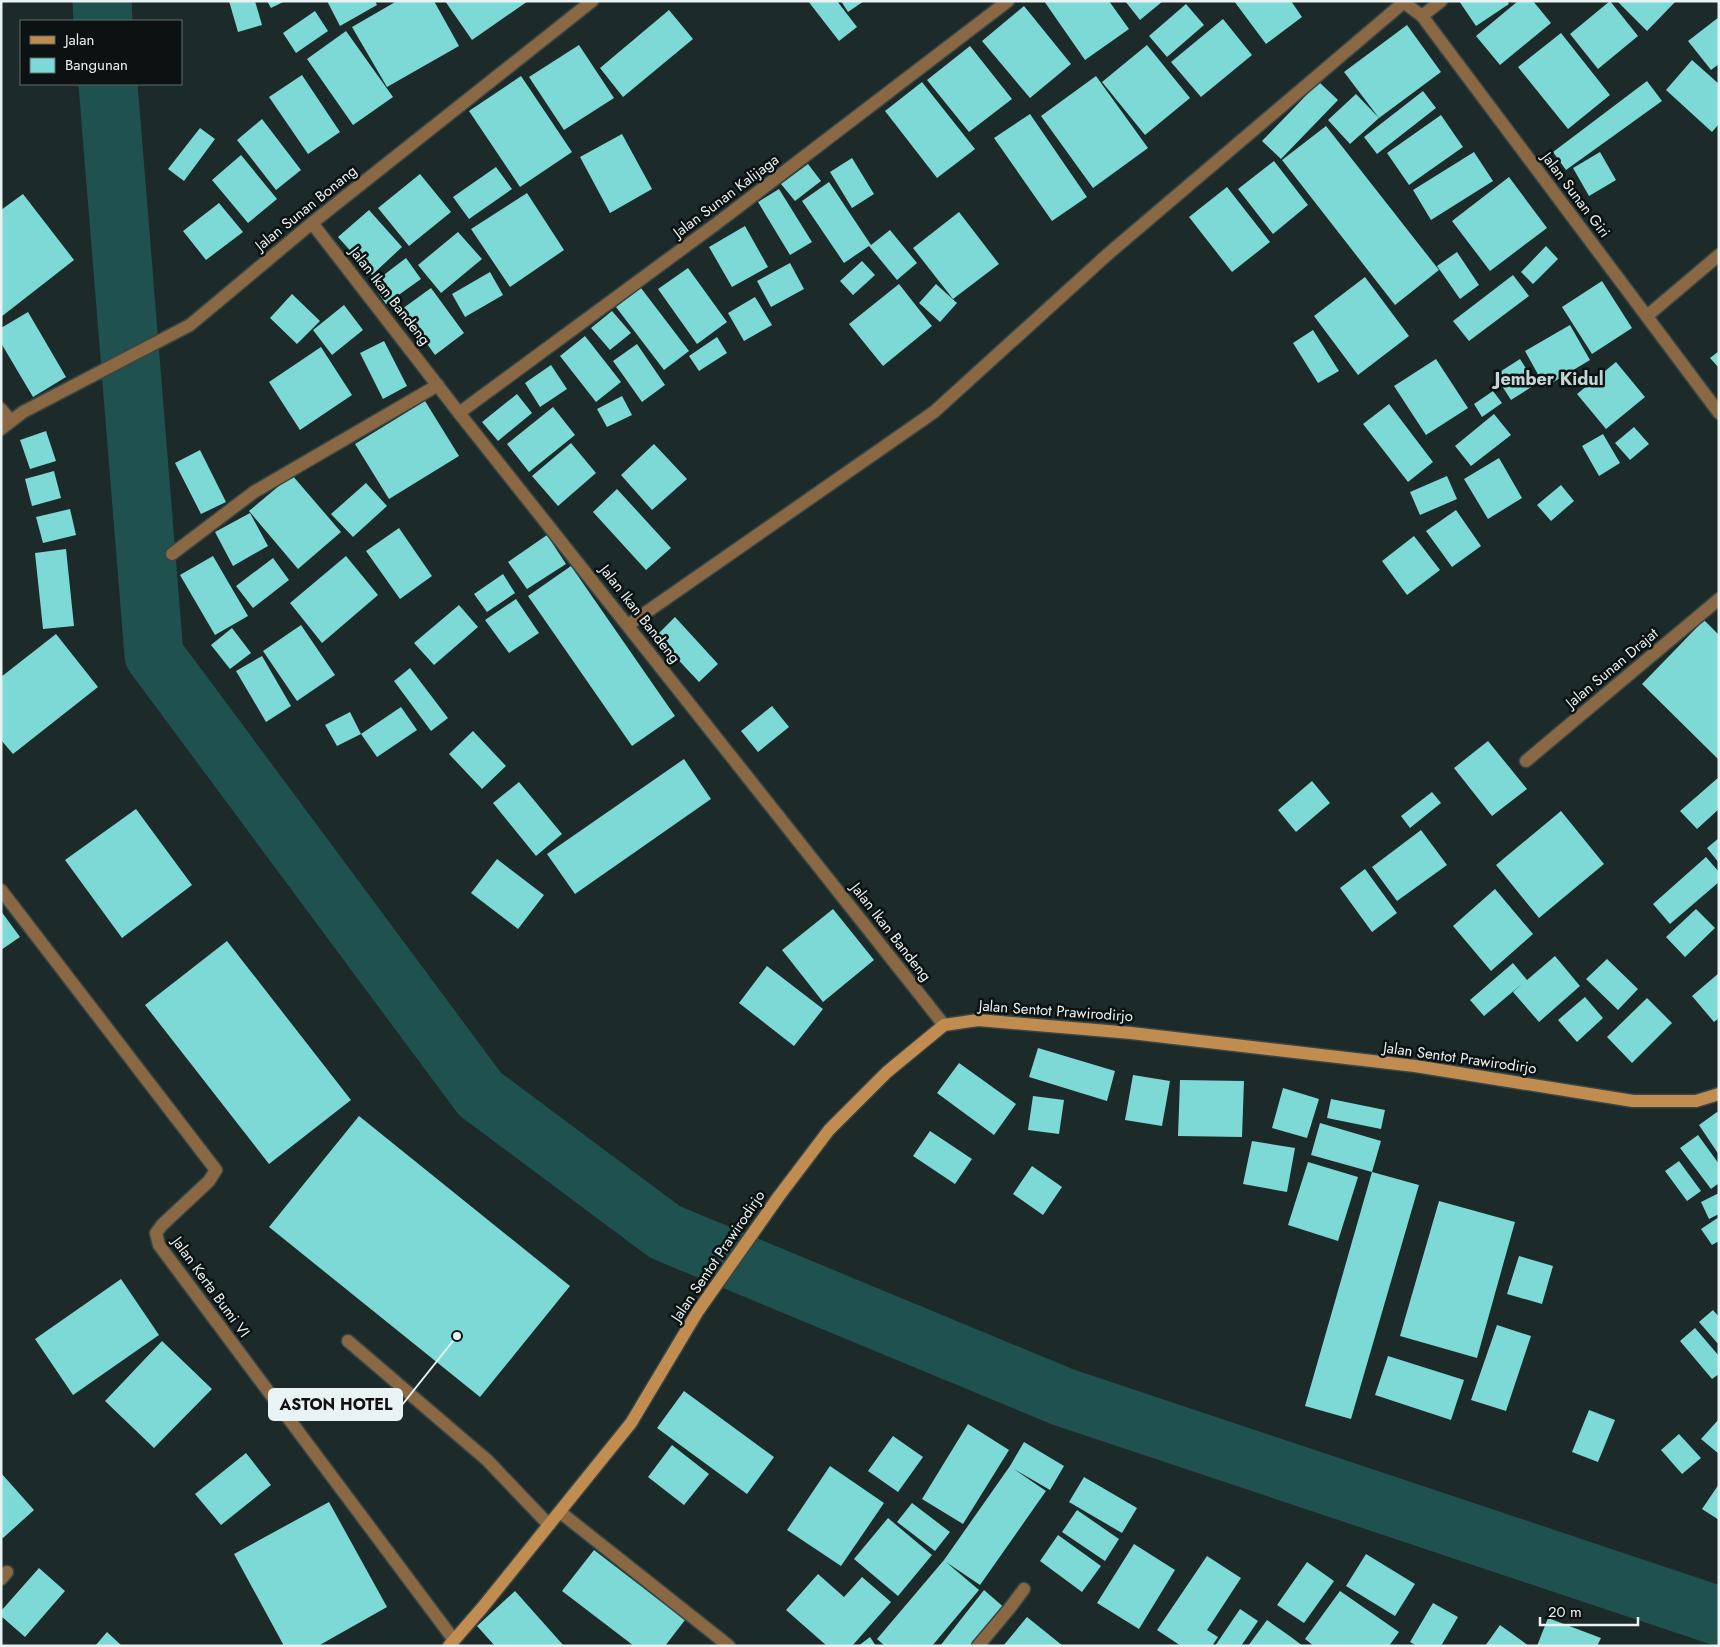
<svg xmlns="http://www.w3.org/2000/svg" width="1720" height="1647" viewBox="0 0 1720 1647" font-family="Jost,sans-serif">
<rect width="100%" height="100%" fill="#1c2a2a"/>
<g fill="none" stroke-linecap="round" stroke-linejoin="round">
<path stroke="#1f514f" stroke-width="59" d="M102,1L103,21
M108,84L154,655L480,1094L665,1232L1063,1397L1719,1616"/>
</g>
<path fill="#7cd9d5" d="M229,1H255L262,25L238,32Z
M267,1H285L271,8Z
M327,1H375L377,5L340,26Z
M397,1H434L459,46L387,87L352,27Z
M445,1H528L472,40Z
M808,1H837L857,27L839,41Z
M841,1H864L848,12Z
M1044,1H1109L1129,29L1085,60Z
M1125,1H1163L1140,20Z
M1234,1H1291L1302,17L1266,44Z
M1459,1H1507L1509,4L1476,26Z
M1518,1H1533L1551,23L1500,65L1476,36Z
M1610,1L1638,36L1598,69L1570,34Z
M1617,1H1676L1647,31Z
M1186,4L1204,25L1167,57L1149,36Z
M1024,6L1071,64L1030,98L982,41Z
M669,10L693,39L623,97L600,68Z
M315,11L328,31L296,53L283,33Z
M1719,17V64L1711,70L1688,41Z
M1223,19L1252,55L1201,97L1171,62Z
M1407,25L1441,72L1379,118L1350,144L1328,120L1356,94L1379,118L1344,72Z
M346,31L393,97L353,125L307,59Z
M1561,33L1610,95L1568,129L1518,67Z
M579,45L614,98L564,130L529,77Z
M1147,45L1190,98L1145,135L1102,82Z
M970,46L1012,99L969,132L927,80Z
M1692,60L1719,84V124L1712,132L1666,90Z
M302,75L340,132L308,154L269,97Z
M521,76L572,152L520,187L469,111Z
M1096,76L1148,148L1093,188L1041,116Z
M1647,81L1662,101L1566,170L1553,152Z
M922,82L975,149L937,178L885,111Z
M1319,82L1338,100L1281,159L1262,141Z
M1423,91L1436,108L1377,154L1364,137Z
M1030,114L1087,197L1052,221L994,138Z
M1441,115L1463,147L1409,185L1387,153Z
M262,119L301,170L276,190L237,140Z
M1326,126L1439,270L1395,305L1282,160Z
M200,128L215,139L184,181L168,169Z
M622,134L652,189L610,213L580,157Z
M1474,152L1493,181L1431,220L1413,190Z
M1600,152L1616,180L1589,196L1573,168Z
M241,155L277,199L248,223L212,180Z
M852,158L874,194L852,208L830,172Z
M1274,161L1308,205L1273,234L1238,189Z
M808,164L821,181L795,201L781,184Z
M496,167L512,189L469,219L453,197Z
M420,174L451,212L409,246L378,208Z
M1509,177L1547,228L1490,271L1452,221Z
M829,182L871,245L890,230L917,263L897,280L869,246L844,263L802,201Z
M1227,187L1270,242L1232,272L1189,217Z
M779,189L812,242L790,255L758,202Z
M527,193L564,250L510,287L471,229Z
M23,194L74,260L1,317V210Z
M219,203L243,232L206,260L183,231Z
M369,210L402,247L372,275L338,237Z
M959,212L999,264L953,299L913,248Z
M745,226L768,267L732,287L709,247Z
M458,232L482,259L441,293L418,265Z
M1546,246L1558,259L1533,284L1521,272Z
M1457,252L1479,285L1460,299L1437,266Z
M406,258L421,279L386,304L372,284Z
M862,261L875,275L853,295L840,281Z
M790,263L804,289L771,307L757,281Z
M688,268L727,322L697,344L658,289Z
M490,272L503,295L465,317L452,294Z
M1513,275L1529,296L1469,341L1453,321Z
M1365,277L1409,336L1358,375L1314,316Z
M1602,281L1632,328L1592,354L1562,307Z
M899,284L932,326L883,366L849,324Z
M936,284L957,303L940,322L919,303Z
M431,288L464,333L435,355L402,309Z
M641,288L689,351L664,370L616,307Z
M292,294L320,321L297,344L270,318Z
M755,297L772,325L744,341L728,313Z
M344,305L363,330L332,355L313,330Z
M612,311L631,333L610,350L591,328Z
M28,312L66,377L33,397L1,343V328Z
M1570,325L1590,360L1545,387L1525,351Z
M1313,330L1339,371L1318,383L1293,343Z
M585,336L621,382L596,402L560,356Z
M717,337L727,353L699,371L689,356Z
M384,341L407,386L383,399L360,353Z
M637,344L665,385L642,402L613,361Z
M321,347L352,395L300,430L269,382Z
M1719,351V368L1710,358Z
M1436,359L1468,408L1426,435L1394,386Z
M1520,359L1536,384L1511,400L1495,375Z
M1616,362L1645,397L1606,429L1577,394Z
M551,365L567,389L540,407L525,383Z
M1493,391L1502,403L1482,417L1474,404Z
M517,394L532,413L498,441L482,422Z
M622,396L632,415L607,427L597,409Z
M425,401L459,456L389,499L355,444Z
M1389,404L1433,462L1408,482L1363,424Z
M553,407L575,435L529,472L507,444Z
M1494,414L1511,435L1471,466L1455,446Z
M1634,427L1649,444L1630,460L1615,443Z
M46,431L56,461L30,469L20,440Z
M1603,434L1620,463L1599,476L1582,446Z
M571,443L596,473L558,506L532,476Z
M654,444L687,479L652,510L621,475Z
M200,450L226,502L201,514L175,463Z
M1499,458L1522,498L1488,519L1464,479Z
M54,471L61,498L32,506L25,479Z
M292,475L341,532L298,569L249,511Z
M1447,476L1457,499L1420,515L1410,492Z
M366,483L387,506L353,537L331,514Z
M1561,485L1574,501L1551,521L1537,505Z
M617,489L671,548L646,570L593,512Z
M70,509L76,535L43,543L36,517Z
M1456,510L1481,546L1452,567L1426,531Z
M250,513L268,546L233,566L215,532Z
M399,528L432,576L400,599L366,551Z
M547,535L566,564L527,589L508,562Z
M1414,536L1440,570L1407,595L1382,561Z
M66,549L74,626L43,629L35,553Z
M213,556L248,616L215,635L180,575Z
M346,556L378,595L322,643L290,603Z
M273,558L289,580L253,608L236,586Z
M571,566L675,716L632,746L528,596Z
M503,574L515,593L487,612L474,594Z
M516,599L539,633L509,653L485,620Z
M459,605L478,627L434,665L414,643Z
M675,617L718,664L699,682L656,636Z
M1704,620L1719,635V760L1642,684Z
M301,625L335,675L297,701L263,651Z
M232,628L251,653L230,669L211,645Z
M56,634L98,687L13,754L1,740V677Z
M262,656L291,706L266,722L236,671Z
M410,668L448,718L431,731L394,681Z
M772,706L789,727L758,752L741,731Z
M401,707L417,730L377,757L361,734Z
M350,712L361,734L337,746L325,725Z
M473,731L506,766L482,789L449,754Z
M1488,741L1527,789L1492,816L1454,768Z
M684,759L711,799L575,894L547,854Z
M1719,777V809L1697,829L1680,811Z
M1312,781L1330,803L1296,832L1278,810Z
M519,782L562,834L536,856L493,803Z
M1432,792L1441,803L1410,828L1401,816Z
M136,809L192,885L122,938L65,860Z
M1561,811L1604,864L1539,918L1496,865Z
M1421,830L1447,865L1397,901L1372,867Z
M1719,838V863L1707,848Z
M1706,857L1719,872V882L1670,924L1653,904Z
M497,859L544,895L518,929L471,893Z
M1365,869L1397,913L1372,932L1340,888Z
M1495,889L1533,934L1491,971L1453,926Z
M833,909L874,960L823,1002L782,950Z
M1696,909L1715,928L1685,957L1666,937Z
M1,911L20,937L1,950Z
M227,941L351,1100L269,1164L145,1005Z
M1555,956L1580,986L1539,1022L1513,992L1523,983L1484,1016L1470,1000L1513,963L1527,980Z
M1607,959L1638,989L1618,1010L1586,979Z
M767,966L823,1009L794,1046L739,1003Z
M1719,973V1018L1714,1022L1692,996Z
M1585,997L1603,1018L1577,1042L1558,1020Z
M1647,998L1672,1023L1632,1063L1607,1037Z
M1038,1048L1115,1071L1107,1101L1029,1077Z
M959,1063L1016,1104L994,1135L937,1093Z
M1133,1075L1170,1081L1162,1126L1125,1120Z
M1180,1080L1244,1081L1242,1137L1178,1136Z
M1283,1088L1319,1099L1307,1138L1272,1128Z
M1033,1096L1064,1100L1059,1134L1028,1130Z
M1331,1099L1385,1110L1381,1129L1327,1118Z
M1717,1112L1719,1114V1155L1699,1125Z
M359,1116L570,1286L480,1397L269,1227Z
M1320,1123L1381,1141L1372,1172L1419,1185L1351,1419L1305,1406L1372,1172L1311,1155Z
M930,1131L972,1159L955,1184L913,1156Z
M1698,1135L1719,1164V1183L1711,1189L1680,1148Z
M1252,1141L1295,1148L1287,1192L1243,1184Z
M1679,1161L1701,1191L1687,1201L1665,1171Z
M1308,1162L1358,1177L1338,1241L1288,1225Z
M1032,1166L1062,1187L1043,1215L1013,1194Z
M1719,1193V1214L1709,1219L1701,1202Z
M1439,1201L1515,1222L1477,1358L1400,1336Z
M1719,1217V1241L1712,1245L1701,1229Z
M1519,1256L1553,1266L1542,1304L1507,1294Z
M121,1279L159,1335L73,1395L35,1339Z
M1713,1310L1719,1317V1345L1699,1322Z
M1497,1325L1531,1336L1506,1411L1471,1400Z
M1695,1328L1719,1356V1374L1712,1379L1680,1341Z
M162,1341L212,1389L154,1448L105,1401Z
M1388,1356L1464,1380L1451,1420L1375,1395Z
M684,1391L774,1457L747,1494L657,1428Z
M1589,1410L1615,1420L1598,1462L1572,1452Z
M1719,1419V1454L1701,1439Z
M968,1424L1009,1450L963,1524L922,1499Z
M1679,1434L1701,1458L1682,1474L1661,1450Z
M893,1436L923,1457L898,1492L868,1471Z
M1024,1442L1064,1466L1050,1490L1014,1469L1046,1491L980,1585L946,1562L979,1590L932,1646H885L877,1639L944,1560L1010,1466Z
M672,1445L709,1474L684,1505L648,1477Z
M246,1453L271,1485L221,1525L195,1494Z
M830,1466L884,1503L841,1566L787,1530Z
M1,1473L34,1510L3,1538L1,1536Z
M1084,1477L1137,1508L1122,1533L1069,1502Z
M1719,1484V1520L1702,1509Z
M329,1502L387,1607L318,1646H284L234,1554Z
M912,1503L950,1532L935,1551L897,1522Z
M1077,1510L1119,1539L1105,1561L1062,1532Z
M888,1518L932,1555L898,1596L854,1559Z
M1058,1535L1101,1566L1082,1592L1040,1561Z
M1134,1544L1175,1570L1139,1629L1097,1603Z
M594,1550L685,1620L665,1646H634L562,1591Z
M1366,1554L1415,1584L1395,1616L1346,1586Z
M1207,1556L1241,1578L1207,1630L1218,1637L1212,1646H1181L1157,1630Z
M1307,1562L1334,1581L1304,1623L1277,1605Z
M39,1568L65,1591L25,1637L1,1616V1611Z
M818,1574L844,1597L862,1577L891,1602L852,1646H827L786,1610Z
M984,1590L1007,1610L977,1646H940Z
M515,1591L564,1646H495L477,1626Z
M1340,1591L1399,1632L1389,1646H1314L1305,1639Z
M1433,1603L1458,1617L1441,1646H1417L1410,1642Z
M1240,1609L1258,1621L1241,1646H1215Z
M1027,1617L1063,1646H1003Z
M1548,1618L1601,1638L1597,1646H1537Z
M1267,1620L1291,1637L1303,1646H1248Z
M1500,1625L1529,1646H1485Z
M107,1632L122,1646H95Z
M870,1637L876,1646H858Z"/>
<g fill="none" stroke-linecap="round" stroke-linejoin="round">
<g stroke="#394646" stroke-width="15">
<path id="lane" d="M348,1341L487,1460L549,1525"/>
</g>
<g stroke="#394646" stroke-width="15">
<path id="street" d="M1402,1L1422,16L1719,413
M1422,16L1441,1
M312,223L459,413L944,1025
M1647,316L1719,255
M1,409L11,421
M459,413L716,224L1008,1
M1,429L23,412L190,325L312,223L592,1
M172,554L254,492L438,385
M628,625L934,412L1108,254L1403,3
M1526,761L1719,599
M1,890L216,1170L209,1181L162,1225L156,1233L159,1245L454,1640
M560,1512L729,1646
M1,1579L7,1572
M978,1646L1009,1609L1024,1589"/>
</g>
<g stroke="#394646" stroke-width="15">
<path id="secondary" d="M449,1646L482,1608L631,1423L698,1311L779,1196L829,1130L887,1072L944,1025L978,1020L1131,1033L1415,1066L1633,1101H1696L1719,1094"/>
</g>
<use href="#lane" stroke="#896843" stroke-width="12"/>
<use href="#street" stroke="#896843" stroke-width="12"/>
<use href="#secondary" stroke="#c18c4f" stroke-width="12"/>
</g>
<g text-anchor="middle" stroke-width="5" stroke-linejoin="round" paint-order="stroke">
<g font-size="15" fill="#eaf3f3" stroke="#0b1211">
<text transform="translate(1576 195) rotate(53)" y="5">Jalan Sunan Giri</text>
<text transform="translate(726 196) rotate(-37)" y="5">Jalan Sunan Kalijaga</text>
<text transform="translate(306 208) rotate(-39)" y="5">Jalan Sunan Bonang</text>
<text transform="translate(390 296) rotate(52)" y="5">Jalan Ikan Bandeng</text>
<text transform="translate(640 614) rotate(52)" y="5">Jalan Ikan Bandeng</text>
<text transform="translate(1612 668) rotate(-40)" y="5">Jalan Sunan Drajat</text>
<text transform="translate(891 932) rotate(52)" y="5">Jalan Ikan Bandeng</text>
<text transform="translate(1056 1011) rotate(4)" y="5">Jalan Sentot Prawirodirjo</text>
<text transform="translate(1460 1058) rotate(8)" y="5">Jalan Sentot Prawirodirjo</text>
<text transform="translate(718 1256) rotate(-56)" y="5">Jalan Sentot Prawirodirjo</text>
<text transform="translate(211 1287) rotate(54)" y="5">Jalan Kerta Bumi VI</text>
</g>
<g font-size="18" font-weight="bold" fill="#c4d7d6" stroke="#0b1211">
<text x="1549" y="385">Jember Kidul</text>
</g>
</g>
<path fill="none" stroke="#eaf3f3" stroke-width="2" d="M457 1336L402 1405"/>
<circle fill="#eaf3f3" stroke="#0b1211" stroke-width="2" cx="457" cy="1336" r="5"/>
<rect fill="#eaf3f3" stroke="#eaf3f3" stroke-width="2" x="269" y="1389" width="133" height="31" rx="5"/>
<g font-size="16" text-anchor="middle" font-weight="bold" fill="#111">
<text x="336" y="1410">ASTON HOTEL</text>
</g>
<rect width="1720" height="1647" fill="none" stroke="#eaf3f3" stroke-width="5"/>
<rect x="20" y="20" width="162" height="65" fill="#0b1211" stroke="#646c6b"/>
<rect x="30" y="36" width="25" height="8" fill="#c18c4f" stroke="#646c6b"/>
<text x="65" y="45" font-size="15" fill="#eaf3f3">Jalan</text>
<rect x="30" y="58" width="25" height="15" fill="#7cd9d5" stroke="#646c6b"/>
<text x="65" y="70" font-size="15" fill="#eaf3f3">Bangunan</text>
<path d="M1540 1617v8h98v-8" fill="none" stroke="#eaf3f3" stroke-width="2.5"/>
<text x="1548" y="1617" font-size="15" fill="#eaf3f3" stroke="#0b1211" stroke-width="4" paint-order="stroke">20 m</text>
</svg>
